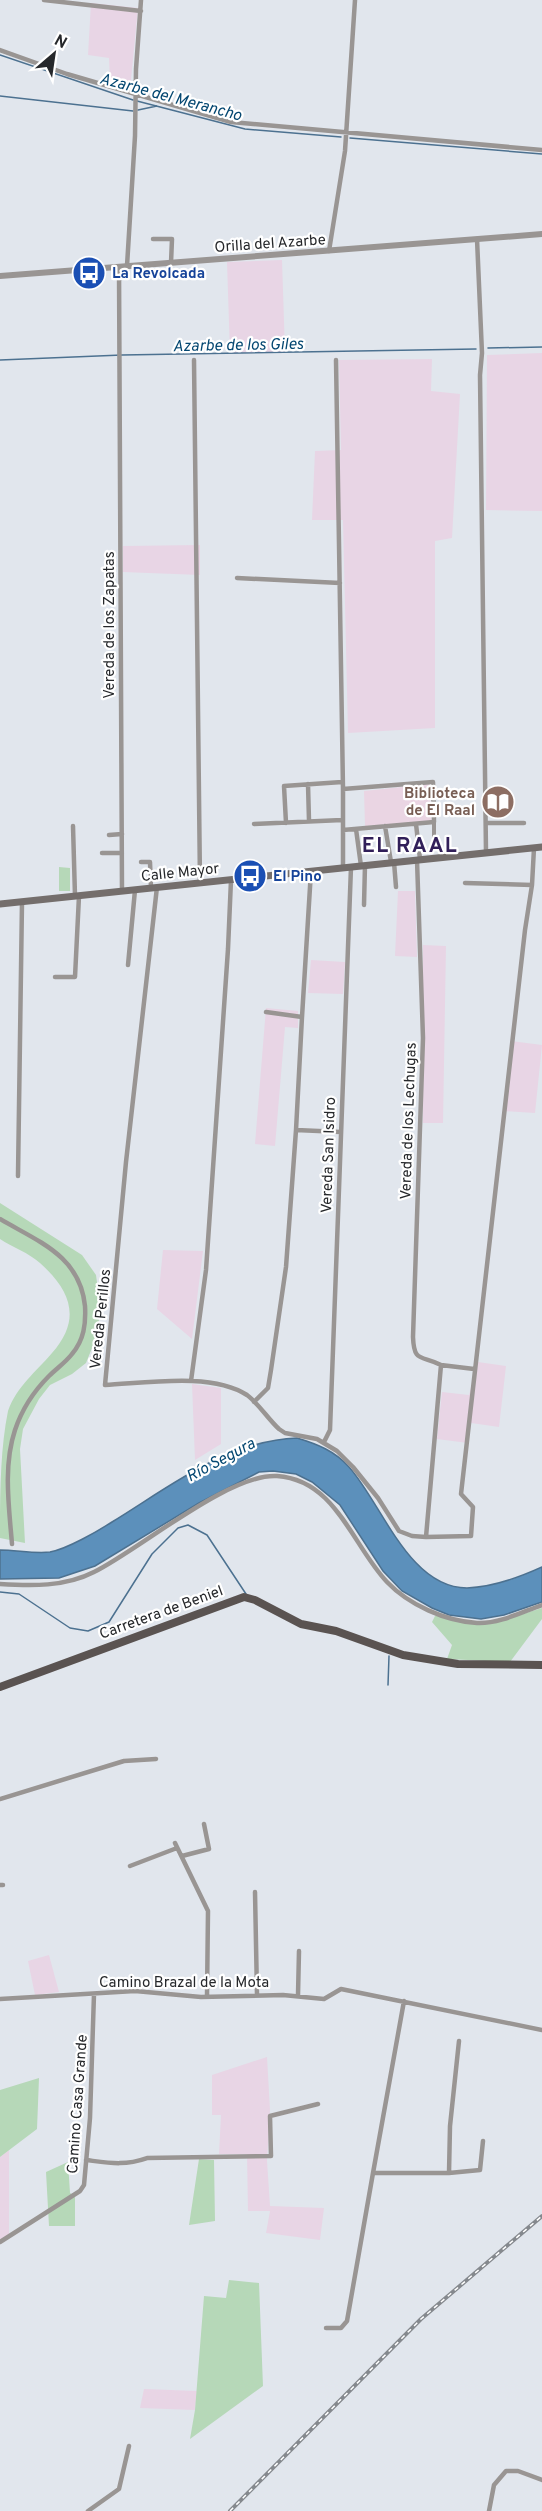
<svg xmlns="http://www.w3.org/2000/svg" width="542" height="2511" viewBox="0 0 542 2511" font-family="Overpass,sans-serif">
<rect width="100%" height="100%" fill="#e1e6ed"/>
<path fill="#e8d5e5" d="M91,3L138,8L130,90L110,83L109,58L88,55Z
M282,260L285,352L230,353L227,262Z
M542,353V511L486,510L487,355Z
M432,359L431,391L460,394L452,538L435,541V728L348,733L343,520H312L315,451L341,450L339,360Z
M200,545V575L123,572V546Z
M398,891H415L417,957L395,956Z
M423,945L446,946L443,1123H423Z
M311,960L345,962L343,994L308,993Z
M266,1008L298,1011V1028L285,1027L275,1146L255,1144Z
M511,1041L542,1045L535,1113L503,1111Z
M163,1250L203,1251L192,1339L157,1309Z
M478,1362L506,1366L499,1427L471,1423L468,1443L437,1439L442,1392L469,1395Z
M192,1384L221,1388V1444L195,1460Z
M49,1955L59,1992L35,1995L28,1961Z
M267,2057L270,2110L267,2161L270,2206L324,2208L320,2240L266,2233L270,2211H248L247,2154H219L221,2115H212V2075Z
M9,2150V2234L0,2240V2157Z
M144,2389L197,2391L195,2410L140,2408Z"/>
<path fill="#ead5e3" d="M430,784L431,821L365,826L364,791Z"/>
<path fill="#b6d8b8" d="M59,867L70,868V891H59Z
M0,1203L82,1255L96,1275L100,1305L98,1333L86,1363L72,1374L50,1385L39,1399L23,1429L20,1449L25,1543L0,1538C0,1497 0,1450 8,1411C17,1386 36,1372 52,1353C82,1319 71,1291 40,1263C29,1253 12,1247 0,1239Z
M542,1608V1619L510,1662L447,1659L452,1645L432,1622L435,1616H439L474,1624L498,1622Z
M39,2078L37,2129L0,2157V2090Z
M199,2159L214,2160L215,2221L189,2225Z
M68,2162L70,2193L75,2196V2226H49L46,2172Z
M229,2280L259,2283L263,2386L190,2439L195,2410L204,2296L226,2298Z"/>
<path fill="#5c90bb" stroke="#4c7190" stroke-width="1.5" d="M297,1438C317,1444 335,1451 349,1467C382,1504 409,1588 467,1588C493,1587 518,1578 542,1567V1602L504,1615L481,1619L449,1615L432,1608L402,1591L383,1571L340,1505L312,1482L296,1474L273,1471L259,1472L199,1503L95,1566L59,1578L0,1579V1550C16,1550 35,1554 50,1552C67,1549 98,1531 112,1522C171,1486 226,1441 297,1438Z"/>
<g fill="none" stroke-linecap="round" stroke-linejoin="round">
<path stroke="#4c7190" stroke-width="1.5" d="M0,55L133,100
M0,96L133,111
M137,101L245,129L341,137
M138,110L157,106
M350,138L542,154
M488,348L542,347
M0,360L122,355L476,349
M0,1592L19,1594L70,1628L88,1631L109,1622L152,1554L178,1528L188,1525L207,1535L246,1594
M388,1685L389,1656"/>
<path stroke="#999593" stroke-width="4" d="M434,822V840"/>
<path stroke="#999593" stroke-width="4.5" d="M44,0L141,11
M0,50L67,74L231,122L542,150
M153,239H172L171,263
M477,239L482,353L480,375L486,853
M329,251L345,151L355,0
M127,266L135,136L136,69L141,0
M119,267L122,891
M194,360L200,883
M336,360L343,789
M237,578L340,583
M308,784L309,821
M286,823L284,786L342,782
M486,823H524
M254,824L342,820
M416,824L420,859
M73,826L75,896
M385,826L391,862
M356,829L361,866
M343,830L434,822L433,782L343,789V867
M109,835L122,834
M102,853H122
M417,860L423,1038L413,1337C414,1363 421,1355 441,1365
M141,862H150L151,888
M394,862L396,887
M465,883L532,885
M157,887L126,1162L105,1385C146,1383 212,1372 247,1395C259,1404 268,1419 279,1429L285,1433L317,1439L337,1451L353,1467L378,1498L399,1531L412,1536L426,1537L471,1536L473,1507L461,1494L525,930L532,885L534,848
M364,905L365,865
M128,965L135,890
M55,977H75L79,896
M266,1012L302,1017L311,871
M302,1017L296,1130L341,1132
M18,1176L22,902
M0,1219C39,1242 80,1256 85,1306C86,1324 84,1340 72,1354C66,1362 56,1369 49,1376C34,1391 22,1409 15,1430C3,1466 9,1507 12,1544
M191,1381L206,1270L228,949L231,880
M254,1402L268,1388L271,1370L286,1267L296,1130
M324,1442L330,1430L351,867
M426,1537L441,1365L474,1369
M0,1584C31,1586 65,1587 94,1572C139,1550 229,1473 277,1476C336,1480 352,1545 387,1582C409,1605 445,1621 477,1623C499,1624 522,1612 542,1605
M0,1799L124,1761L156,1759
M175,1843L208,1911L207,1996
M182,1856L209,1849L204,1824
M130,1866L177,1848
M0,1885H3
M255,1892L257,1995
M298,1995L299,1951
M0,1999L135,1991L201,1997L283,1995L324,1999L341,1989L542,2030
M404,2001L373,2173H449L450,2126L459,2041
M86,2160C110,2163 124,2166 147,2158L271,2156L270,2116L318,2104
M449,2173L480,2170L483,2141
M0,2242L80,2191L84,2185L90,2118L94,1994
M326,2328H341L347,2321L373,2173
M88,2511L119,2489L129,2446
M489,2511L494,2485L506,2471H518L542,2480"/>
<path stroke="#999593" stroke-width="6" d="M0,276L542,234"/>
<path stroke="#746e6c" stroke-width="7" d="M0,904L542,847"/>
<path stroke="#5a5351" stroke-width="8" d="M0,1687L244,1597L255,1600L301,1624L336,1631L403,1655L458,1664L542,1665"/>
<g stroke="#85898e" stroke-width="4">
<path id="rail" d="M230,2511L421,2319L542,2216"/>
</g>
<use href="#rail" stroke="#fff" stroke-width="1.5" stroke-dasharray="4.5" stroke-linecap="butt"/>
</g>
<defs>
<g id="bus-disc" transform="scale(1.725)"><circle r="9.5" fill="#1a4fb4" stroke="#fff"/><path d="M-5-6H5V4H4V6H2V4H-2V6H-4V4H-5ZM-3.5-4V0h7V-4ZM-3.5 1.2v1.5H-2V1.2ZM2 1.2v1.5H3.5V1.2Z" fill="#fff"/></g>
<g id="library-disc" transform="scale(1.725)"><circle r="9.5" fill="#8d6e63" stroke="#fff"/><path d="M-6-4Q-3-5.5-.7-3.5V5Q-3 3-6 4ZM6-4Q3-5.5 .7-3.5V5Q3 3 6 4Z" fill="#fff"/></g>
</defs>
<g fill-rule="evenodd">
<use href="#bus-disc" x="89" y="273"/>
<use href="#library-disc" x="498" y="802"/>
<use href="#bus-disc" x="250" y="876"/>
</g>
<g text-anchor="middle" stroke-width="4.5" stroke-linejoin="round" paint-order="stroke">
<g font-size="15" fill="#26282b" stroke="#fff">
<text transform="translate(270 243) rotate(-4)" y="5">Orilla del Azarbe</text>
<text transform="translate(109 625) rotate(-90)" y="5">Vereda de los Zapatas</text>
<text transform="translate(180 872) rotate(-6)" y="5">Calle Mayor</text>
<text transform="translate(408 1121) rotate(-88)" y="5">Vereda de los Lechugas</text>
<text transform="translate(328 1155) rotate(-88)" y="5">Vereda San Isidro</text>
<text transform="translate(100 1319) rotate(-84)" y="5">Vereda Perillos</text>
<text transform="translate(161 1612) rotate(-20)" y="5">Carretera de Beniel</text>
<text x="184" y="1987">Camino Brazal de la Mota</text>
<text transform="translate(77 2104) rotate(-86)" y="5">Camino Casa Grande</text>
</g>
<g font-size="15" font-weight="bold" fill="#164399" stroke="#fff" text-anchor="start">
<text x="112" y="278">La Revolcada</text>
<text x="273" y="881">El Pino</text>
</g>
<g font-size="15" font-weight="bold" fill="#785e54" stroke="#fff" text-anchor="end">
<text x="475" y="798">Biblioteca<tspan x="475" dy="17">de El Raal</tspan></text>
</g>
<g font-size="16" font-style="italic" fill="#044771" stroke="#fff">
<text transform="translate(171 96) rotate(15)" y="6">Azarbe del Merancho</text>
<text transform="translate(238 344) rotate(-1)" y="6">Azarbe de los Giles</text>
<text transform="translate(220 1459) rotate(-28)" y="6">Río Segura</text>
</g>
<g font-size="21" font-weight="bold" letter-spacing="1.5" fill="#311f59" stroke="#fff">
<text x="410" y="852">EL RAAL</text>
</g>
</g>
<g transform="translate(54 54) rotate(29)" stroke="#ffffff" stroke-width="4.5" paint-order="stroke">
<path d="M0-4.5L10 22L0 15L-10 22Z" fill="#26282b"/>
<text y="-9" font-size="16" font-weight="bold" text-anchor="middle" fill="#26282b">N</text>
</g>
</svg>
